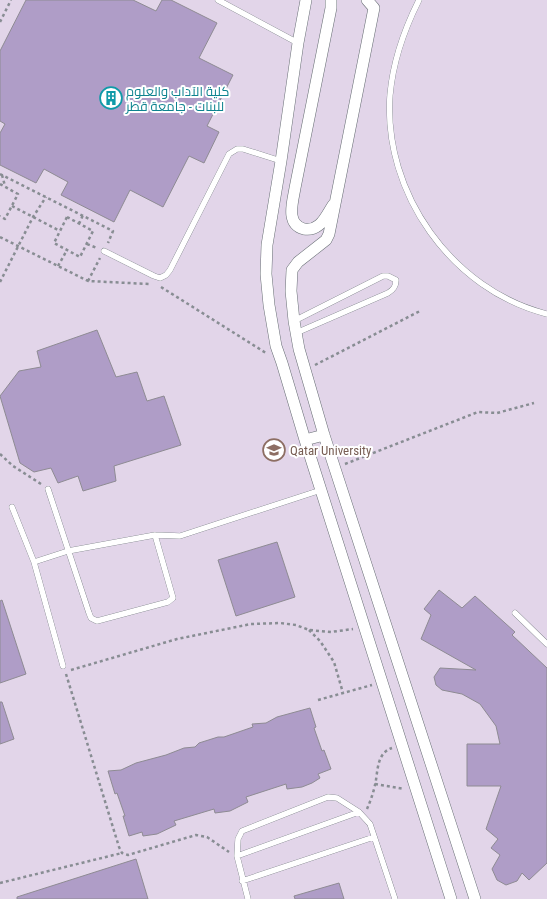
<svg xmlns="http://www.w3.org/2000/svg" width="547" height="899" viewBox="0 0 547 899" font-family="'Roboto Condensed',Cairo,sans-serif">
<rect width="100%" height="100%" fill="#dee5ed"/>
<path fill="#e2d5e9" d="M0,0H547V899H0Z"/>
<path fill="#af9dc7" stroke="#8e8b93" d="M26,0H133L156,11L162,0H171L217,23L199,58L233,75L207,126L219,132L204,163L189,156L163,207L130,190L114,222L61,195L68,182L44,169L36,183L0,165V133L5,124L0,121V51Z
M97,330L116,377L137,372L147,401L164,396L181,445L114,466L116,481L83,491L78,476L58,483L51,468L34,472L20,463L0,396L19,371L41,367L37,351Z
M277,542L295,597L236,616L218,560Z
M439,590L462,608L475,596L515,632L512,635L547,668V863L529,880L522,873L517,881L506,885L497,880L492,869L500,855L491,848L498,839L486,829L501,786H467V744H500L496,726L480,704L462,694L442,690L436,685L434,677L440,668L476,670L421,639L431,615L424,609Z
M2,600L26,674L0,683V601Z
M0,702H2L14,739L0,744Z
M310,708L316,727L314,728L322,751L324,750L331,769L318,774L320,778L312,783L302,787L287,789L286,784L246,797L248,802L230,811L215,813L214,809L174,821L176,825L157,834L143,836L142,832L129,836L123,816H125L117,793L115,794L108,771L121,770L136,763L166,755L184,748L195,747L199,743L218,737H224L253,727L252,724L266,723L277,717Z
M136,859L148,899H17V897Z
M339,883L344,899H295L294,896Z"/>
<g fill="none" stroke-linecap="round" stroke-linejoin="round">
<g stroke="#676e74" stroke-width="6">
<path id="service" d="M218,0L298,43
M419,0C404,30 393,61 390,95C383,193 452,290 547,314
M104,251L154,276L160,278L166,275L170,270L229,154L237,149H243L281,161
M294,321L383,276H388L396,280C396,287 393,290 388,293L296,333
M48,489L89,613L91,618L97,621L168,602L173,598L155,535
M12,507L34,562
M515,613L547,644
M63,666L34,562L68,551L155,535L180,536L321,490
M237,856L238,839L242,831L328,797L337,798L359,812
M242,881L374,837
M248,899L237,856L359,812L370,824L395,899"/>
</g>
<g stroke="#676e74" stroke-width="12">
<path id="minor" d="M306,0L298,43L281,161L267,245L266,274L269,305L276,346L282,363L305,440L451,899
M331,0V8L295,188C293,201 285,224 304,229C309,230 314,229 319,225C325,220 329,211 333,205
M367,0L374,8L329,234L326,240L298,262L292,270L291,291L294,321L299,349L324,435L475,899
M305,440L324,435"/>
</g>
<path stroke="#888d93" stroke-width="2.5" stroke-dasharray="3 3" stroke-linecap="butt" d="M0,22L11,0
M0,174L113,231L108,243
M2,175L5,186
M0,184L18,194L5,219L0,216
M12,206L60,231
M67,217L93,231L80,257L54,243Z
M79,224L83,215
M0,237L88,281L149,284
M87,244L97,248
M58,266L67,250
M88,281L100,258
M0,282L33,217L46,197
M161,287L266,353
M315,365L420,311
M0,454L13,466L41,484
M345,464L478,412L497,413L534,403
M309,630L320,641L334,662L343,693
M71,670L177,639L251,624L280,623L296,625L309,630L331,632L353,629
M66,674L119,847L122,853L128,855L196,835L207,837L229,852
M318,700L372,685
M375,784L404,789
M367,809C370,802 373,794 375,785C378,773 376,753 392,748
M0,883L122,853"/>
<use href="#service" stroke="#fff" stroke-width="5.5"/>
<use href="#minor" stroke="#fff" stroke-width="11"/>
</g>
<defs>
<g id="building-ring" transform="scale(1.15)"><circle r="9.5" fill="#fff" stroke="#0f9aa8" stroke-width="1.5"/><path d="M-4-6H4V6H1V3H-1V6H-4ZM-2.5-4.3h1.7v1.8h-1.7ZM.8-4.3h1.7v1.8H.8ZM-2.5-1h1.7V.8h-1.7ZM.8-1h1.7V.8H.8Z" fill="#0f9aa8"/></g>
<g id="university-ring" transform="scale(1.15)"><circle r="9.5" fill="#fff" stroke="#8d6e63" stroke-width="1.5"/><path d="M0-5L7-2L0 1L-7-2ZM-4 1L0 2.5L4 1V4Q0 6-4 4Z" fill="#8d6e63"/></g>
</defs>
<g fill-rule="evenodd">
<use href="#building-ring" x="111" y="98"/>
<use href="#university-ring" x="274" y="450"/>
</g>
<g text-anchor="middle" stroke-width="4" stroke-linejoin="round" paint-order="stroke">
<g font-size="13" fill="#0d838f" stroke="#fff" text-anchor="start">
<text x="126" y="96">كلية الآداب والعلوم<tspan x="126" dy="15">للبنات - جامعة قطر</tspan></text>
</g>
<g font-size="13" fill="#785e54" stroke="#fff" text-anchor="start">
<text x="290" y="455">Qatar University</text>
</g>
</g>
</svg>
